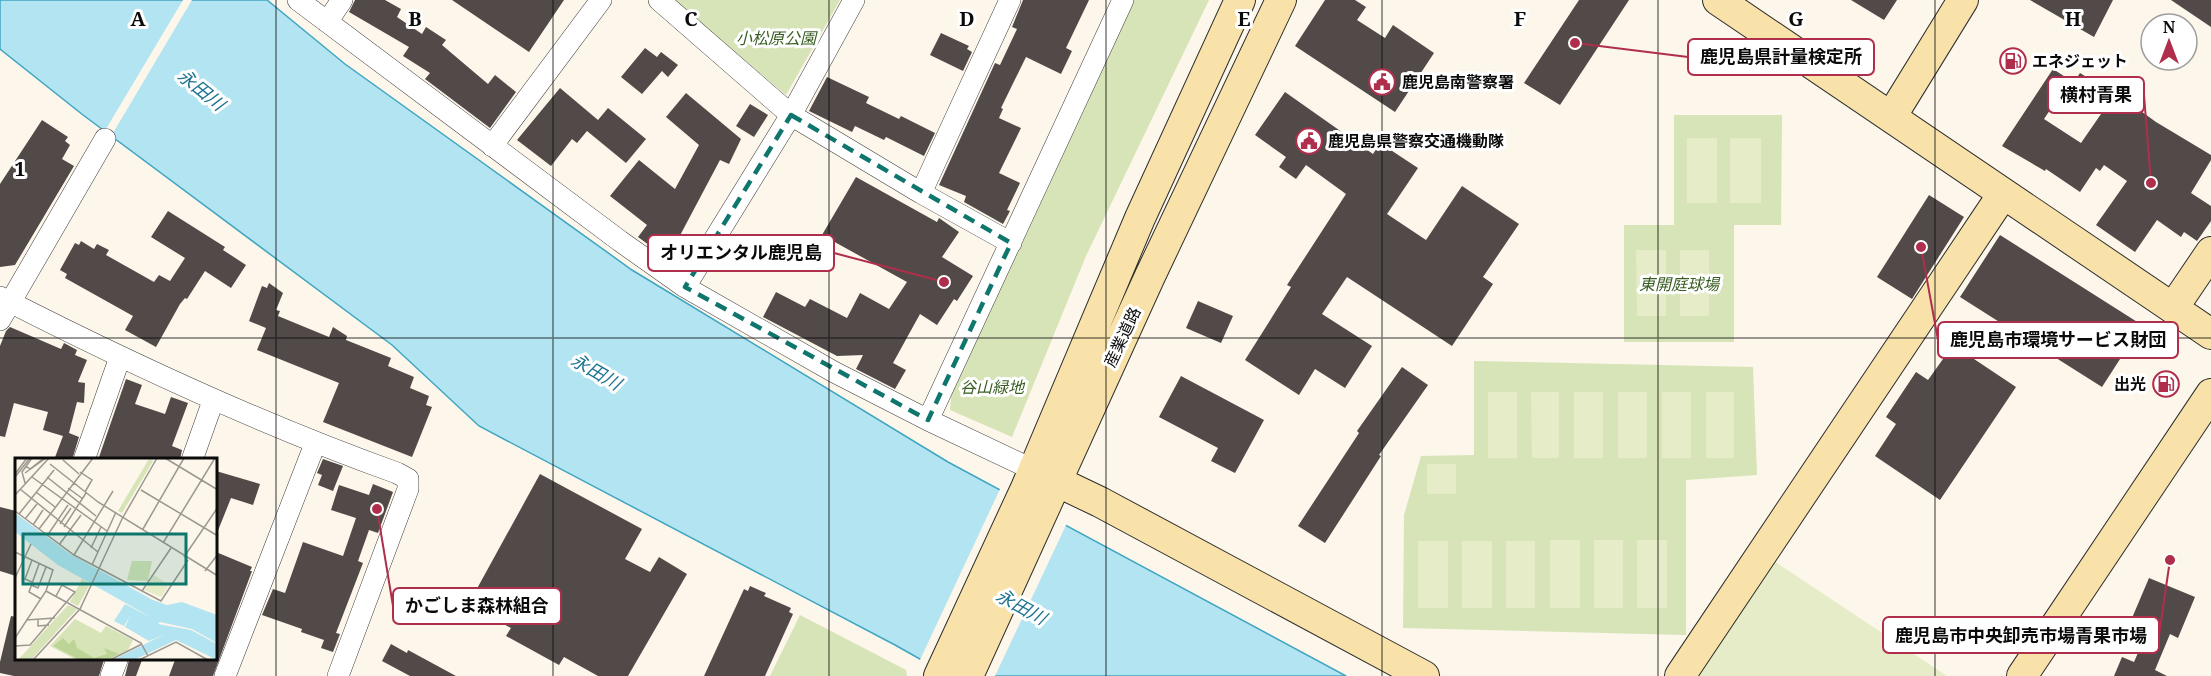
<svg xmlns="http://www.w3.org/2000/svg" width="2211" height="676" viewBox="0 0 2211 676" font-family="'Noto Serif','Noto Sans JP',serif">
<rect width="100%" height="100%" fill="#fdf6ea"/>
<path fill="#d6e4b7" d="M673,0H840L786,95Z
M1134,0H1209L1086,256L1012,437L950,410L952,387Z
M1674,115H1782L1781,225H1734V342H1624V225H1674Z
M1474,361L1753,367L1757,475L1686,480V635L1403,628L1404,515L1421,456L1474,455Z
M800,615L906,670L907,676H770Z"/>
<path fill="#e6ecc8" d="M1687,138H1717V203H1687Z
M1730,138H1761V203H1730Z
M1636,250H1666V316H1637Z
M1680,250H1709V316H1680Z
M1488,392H1517V458H1488Z
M1531,392H1559V458H1532Z
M1574,392H1603V458H1574Z
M1618,392H1647V458H1618Z
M1662,392H1691V458H1662Z
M1706,392H1734V458H1706Z
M1427,464H1456V494H1427Z
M1550,540H1580V608H1550Z
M1594,540H1623V608H1594Z
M1637,540H1667V608H1637Z
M1418,541H1448V608H1418Z
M1462,541H1492V608H1462Z
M1506,541H1535V608H1506Z
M1771,559L1947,676H1694Z"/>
<path fill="#b3e4f1" stroke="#3fa5c2" stroke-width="1.5" d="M0,0H267L345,64L632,270L948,462L1346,676H950L895,645L479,426L392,345L83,115L0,49Z"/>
<path fill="#fdf6ea" d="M183,0H192L110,138L103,134Z
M1001,487L1067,523L995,676H944L919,662Z"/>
<path fill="#524a48" d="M355,0H385L401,9L397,17L422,34L426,27L446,40L442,45L488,84L495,75L516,92L490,128L425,79L430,73L403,56L409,47L349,12Z
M452,0H564L529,52Z
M1023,0H1089L1066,48L1072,51L1061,74L1026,57L1001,108L1003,109L999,118L1021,128L999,173L1020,183L1007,210L1010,211L1003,224L964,202L966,196L939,185L995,63L1000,65L1017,29L1012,27Z
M1325,0H1355L1366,7L1357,20L1385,38L1393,25L1434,53L1395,112L1295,46Z
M1579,0H1629L1560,105L1524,83Z
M1851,0H1897L1884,20Z
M2030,0H2113L2094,37Z
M2171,0H2211V27Z
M941,33L969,46L967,49L972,52L963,71L930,55Z
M645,48L657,57L661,52L678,65L668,77L662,71L642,94L621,77Z
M2053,69L2070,80L2044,119L2081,143L2101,114L2067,93L2080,73L2114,94L2116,93L2156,122L2211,155V160L2191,193L2211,206V221L2197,241L2184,232L2181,237L2157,220L2135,252L2096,225L2127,181L2104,165L2100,171L2096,168L2080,192L2046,169L2045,171L2002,146Z
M827,77L869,97L866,103L899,119L901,116L935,133L924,156L886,137L884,140L855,126L852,132L809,111Z
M560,88L598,120L608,108L646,139L626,163L587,131L577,143L572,139L551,166L517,140Z
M1285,92L1373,154L1380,143L1418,168L1387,214L1426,240L1462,186L1519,224L1483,277L1493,284L1452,346L1347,277L1322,314L1372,346L1345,388L1315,369L1299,395L1245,360L1291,287L1287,285L1346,194L1306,165L1296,179L1279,167L1286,157L1255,135Z
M686,93L741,139L729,164L720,160L676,243L687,251L676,265L638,237L647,225L610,196L639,160L675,189L699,145L666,117Z
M750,104L768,115L754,137L736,126Z
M42,120L68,137L65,141L70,145L62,159L74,166L15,265L0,267V184Z
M856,177L937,222L939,218L959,232L942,257L973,276L957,301L954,299L937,325L920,314L893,363L906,370L895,389L856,369L863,355L837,356L763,317L776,292L805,307L810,299L847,318L860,293L889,309L907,282L822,235Z
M1929,195L1964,217L1912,299L1877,277Z
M168,211L225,247L223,250L246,265L231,288L205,271L187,299L185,298L180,304L156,347L125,330L133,316L65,278L67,274L60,270L75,243L79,245L81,241L94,249L97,244L109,250L106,255L154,282L159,275L170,281L185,258L151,237Z
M2000,235L2142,325L2102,387L1960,297Z
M269,283L283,293L276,310L280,311L278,316L329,337L333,327L347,336L346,340L391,358L388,366L414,377L410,388L429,396L426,405L432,407L412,457L323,422L339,383L257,350L266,328L249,321L262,286L267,288Z
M1198,301L1233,316L1221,343L1186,328Z
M10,327L61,349L64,343L77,350L75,355L87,360L78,382L85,383L84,403L77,402L69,433L79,437L72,460H54L63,436L43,430L48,412L14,403L5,437L0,436V346L6,331Z
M1953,345L2016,387L1940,500L1875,456L1896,424L1886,417L1916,372L1928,380Z
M1402,367L1428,385L1379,455L1381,456L1325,543L1298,526L1359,433L1357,431Z
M1181,376L1264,420L1235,473L1211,461L1218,448L1159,417Z
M126,379L142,385L135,404L165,414L171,397L188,403L172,446L182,450L180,460H98Z
M323,459L343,466L333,491L318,485L322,475L317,473Z
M216,471L260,484L253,505L231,498L217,533Z
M540,474L642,529L625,559L650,572L659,557L687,574L628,676H598L564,657L559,665L506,636L511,628L468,605Z
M373,484L393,492L378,533L369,530L358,561L363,563L336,633L340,634L333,652L321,648L324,640L301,632L302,629L262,615L273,589L285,593L303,542L343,556L356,518L331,510L339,485L369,495Z
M0,507L16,511V576L0,571Z
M216,552L252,567L250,571H252L213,676H169L175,660H216Z
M2149,578L2195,597L2178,638L2170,634L2155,670L2167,676H2114L2122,657L2134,662L2150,625L2132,618Z
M750,586L766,593L764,596L791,608L789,612L793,614L765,676H704L744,589L748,591Z
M11,616L16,617V660H104L99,676H14L0,673V662Z
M391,644L407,653L408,650L456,676H410L382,661Z
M129,660H142L136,676H125Z"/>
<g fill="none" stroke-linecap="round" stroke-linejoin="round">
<g stroke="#3e3e3e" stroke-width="22">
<path id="street" d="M298,0L620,241L685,287L834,372L928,420L1044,475
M659,0L791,115L921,193L1011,243
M327,22L342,0
M492,146L601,0
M921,193L1010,0
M685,287L791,115L854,0
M0,297C129,363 260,424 397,473L408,479V489L338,676
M0,320L105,139
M928,420L1123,0
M84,460L120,357
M192,460L213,401
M111,676L117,660
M225,676L315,444"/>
</g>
<g stroke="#2d2d2d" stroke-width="32">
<path id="secondary" d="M1718,0L2211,334
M1891,117L1963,0
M2173,308L2211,252
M1056,481L1100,502L1424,676
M939,676L1026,488L1140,218L1240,0
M968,676L1150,276L1281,0
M1680,676L2003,194
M2022,676L2211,394"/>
</g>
<use href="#street" stroke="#fff" stroke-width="21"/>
<use href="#secondary" stroke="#f9e2aa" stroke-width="30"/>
</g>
<path fill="none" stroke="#0f766e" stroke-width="4.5" stroke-dasharray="12 8" stroke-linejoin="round" d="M791,115L1011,243L928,420L685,287Z"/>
<path fill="none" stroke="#0b0b0b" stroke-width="1.5" stroke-opacity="0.55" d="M276,0V676M553,0V676M829,0V676M1106,0V676M1382,0V676M1658,0V676M1935,0V676M0,338H2211"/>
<defs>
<g id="fuel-ring" transform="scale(1.35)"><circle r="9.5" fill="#fff" stroke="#af2e4b" stroke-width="1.5"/><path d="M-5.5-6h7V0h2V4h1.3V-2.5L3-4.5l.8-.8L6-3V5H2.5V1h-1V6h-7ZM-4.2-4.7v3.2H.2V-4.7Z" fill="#af2e4b"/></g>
<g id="civic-ring" transform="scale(1.35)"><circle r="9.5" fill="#fff" stroke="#af2e4b" stroke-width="1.5"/><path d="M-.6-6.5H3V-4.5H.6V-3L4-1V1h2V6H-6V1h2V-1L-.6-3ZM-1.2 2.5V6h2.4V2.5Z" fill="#af2e4b"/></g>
</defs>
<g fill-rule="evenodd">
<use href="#fuel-ring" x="2013" y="61"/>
<use href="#civic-ring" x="1382" y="82"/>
<use href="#civic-ring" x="1309" y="141"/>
<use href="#fuel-ring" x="2166" y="384"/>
</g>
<g text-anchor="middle" stroke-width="6" stroke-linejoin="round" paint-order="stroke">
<g font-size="16" font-style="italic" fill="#385d21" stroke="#fff">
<text x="776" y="44">小松原公園</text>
<text x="1679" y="290">東開庭球場</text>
<text x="992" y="393">谷山緑地</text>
</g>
<g font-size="16" font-weight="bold" fill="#0b0b0b" stroke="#fff" text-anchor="start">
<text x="2032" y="67">エネジェット</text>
<text x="1402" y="88">鹿児島南警察署</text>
<text x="1328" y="147">鹿児島県警察交通機動隊</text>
<text x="2146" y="390" text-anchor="end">出光</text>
</g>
<g font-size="16" fill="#0b0b0b" stroke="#fff">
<text transform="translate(1122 337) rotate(-65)" y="6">産業道路</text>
</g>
<g font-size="18" font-style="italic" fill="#1f7492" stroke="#fff">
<text transform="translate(201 90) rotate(39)" y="6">永田川</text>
<text transform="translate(596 372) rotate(30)" y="6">永田川</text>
<text transform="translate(1021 607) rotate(29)" y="6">永田川</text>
</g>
</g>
<g transform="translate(15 458)">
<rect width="202" height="202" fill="#fdf6ea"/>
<path d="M134,1L138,3L107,55L103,53ZM117,103H137L133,123L112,122ZM67,121L75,126L63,148L55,144ZM53,147L62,151L16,202H3ZM60,161L86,175L91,168L118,182L113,192L93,202H62L35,188Z" fill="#d6e4b7"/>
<path d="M48,180L54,186L59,181L62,190L79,200L92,196L89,190L104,196L91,202H65L38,188Z" fill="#bdd497"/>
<path d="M139,117L154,127L146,139L129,132Z" fill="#e6ecc8"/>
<path d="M0,55L55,96L138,142L152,147L167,144L202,157V185L177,171L145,164L143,166L176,172L202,186V202L161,182L119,202H98L150,176L134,183L110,169L115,158L109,168L99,163L110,146L139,161L43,107L0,74Z" fill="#b3e4f1"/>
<path fill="none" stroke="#9c9891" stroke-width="1.5" d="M150,0L203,32M48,2L64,16M35,6L83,44L203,118M11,8L15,11L29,0M65,14L77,22L70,34M10,15L31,0M0,16L12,0M0,19L15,0M17,19L92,73M32,19L81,58M10,25L7,14L17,0M53,30L68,41M5,31L83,94M126,32L203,78M21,34L40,49M0,37L34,0M0,53L59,97L146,143L173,102M4,56L39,12M10,61L22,46M45,66L56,50M18,67L28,52M49,69L71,35M24,71L78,0M128,71L169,0M32,78L53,47M148,85L200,0M44,87L66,57M76,90L86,69M0,94L38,112L31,133L0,180M59,97L98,33M169,99L203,49M17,102L10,121L17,124M24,106L14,134L26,141M77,107L101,54M190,113L203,96M0,120L16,86M16,127L23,130L31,109M31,133L126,185L133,198M127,133L156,90M23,161V168L34,167M11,162L40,160M0,188L15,187L60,134L47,127L41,138M18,202L65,151L107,61L142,0M95,202L127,186M124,202L161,184L193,202"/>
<path fill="#0f766e" fill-opacity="0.15" stroke="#0f766e" stroke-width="3" d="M8,76H171V126H8Z"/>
<rect width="202" height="202" fill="none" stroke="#0b0b0b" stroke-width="3"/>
</g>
<g font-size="20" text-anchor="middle" font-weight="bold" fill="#0b0b0b" stroke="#fff" stroke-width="6" stroke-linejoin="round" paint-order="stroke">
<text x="138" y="26">A</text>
<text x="415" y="26">B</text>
<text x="691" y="26">C</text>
<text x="967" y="26">D</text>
<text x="1244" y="26">E</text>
<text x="1520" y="26">F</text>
<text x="1796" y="26">G</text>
<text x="2073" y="26">H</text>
<text x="20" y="176">1</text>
</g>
<path fill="none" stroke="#af2e4b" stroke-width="2" d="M1575 43L1688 57M2151 183L2144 95M944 282L834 253M1921 247L1938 340M377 509L393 606M2170 560L2159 635"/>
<g fill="#af2e4b" stroke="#fff" stroke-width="2">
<circle cx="1575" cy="43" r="6"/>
<circle cx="2151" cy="183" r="6"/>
<circle cx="944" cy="282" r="6"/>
<circle cx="1921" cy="247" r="6"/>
<circle cx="377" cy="509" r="6"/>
<circle cx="2170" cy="560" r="6"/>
</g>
<g fill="#fff" stroke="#af2e4b" stroke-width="2">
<rect x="1688" y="39" width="186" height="36" rx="6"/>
<rect x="2048" y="77" width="96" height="36" rx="6"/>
<rect x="648" y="235" width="186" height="36" rx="6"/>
<rect x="1938" y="322" width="240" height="36" rx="6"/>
<rect x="393" y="588" width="168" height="36" rx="6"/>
<rect x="1883" y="617" width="276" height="36" rx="6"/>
</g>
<g font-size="18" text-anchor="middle" font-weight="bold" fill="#0b0b0b">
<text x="1781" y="63">鹿児島県計量検定所</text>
<text x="2096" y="101">横村青果</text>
<text x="741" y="259">オリエンタル鹿児島</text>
<text x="2058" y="346">鹿児島市環境サービス財団</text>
<text x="477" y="612">かごしま森林組合</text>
<text x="2021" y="642">鹿児島市中央卸売市場青果市場</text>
</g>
<g transform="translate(2169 42)"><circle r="28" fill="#ffffff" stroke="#9d9d9d" stroke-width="1.5"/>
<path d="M0-4.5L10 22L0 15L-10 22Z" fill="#af2e4b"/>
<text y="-9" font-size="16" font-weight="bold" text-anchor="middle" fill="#0b0b0b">N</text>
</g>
</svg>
